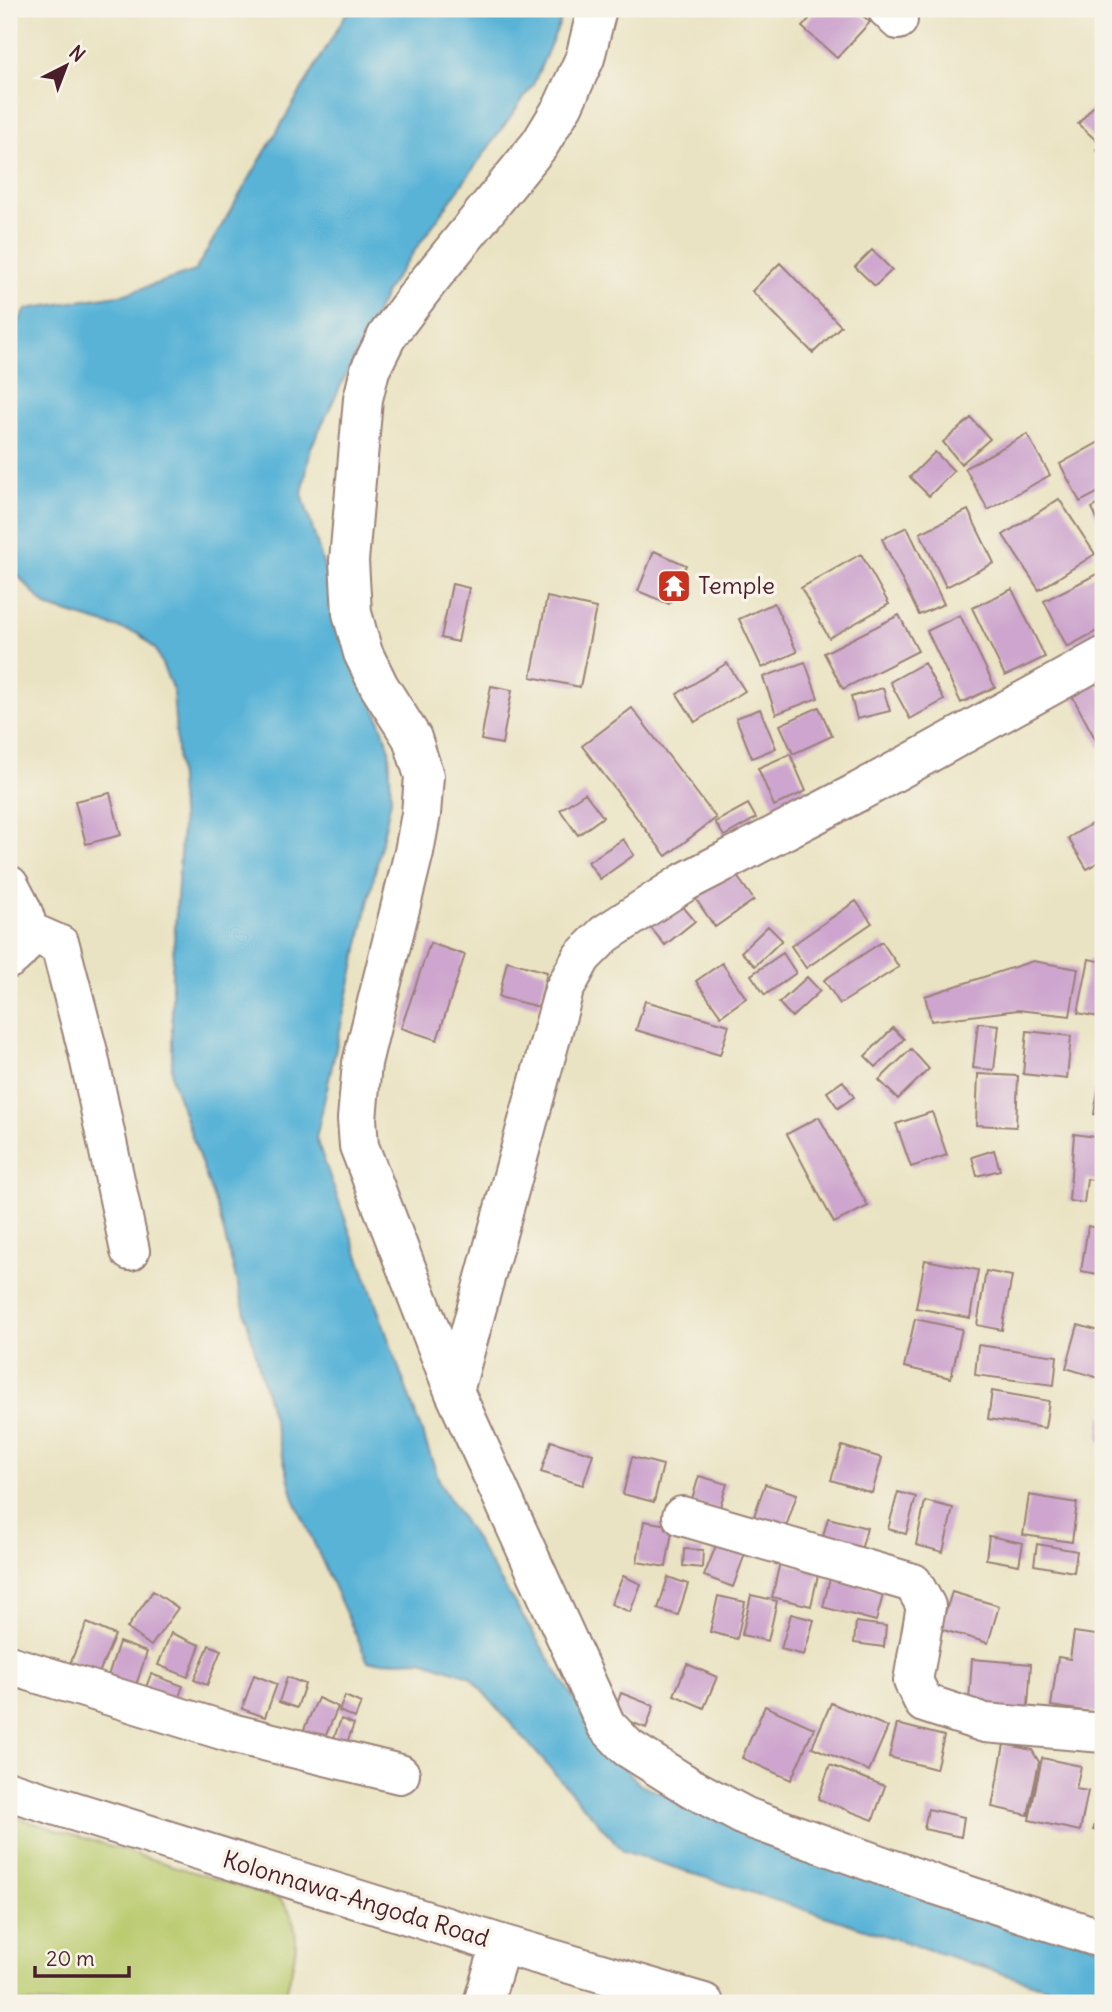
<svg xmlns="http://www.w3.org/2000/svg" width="1112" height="2012" viewBox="0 0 1112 2012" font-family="Delius,sans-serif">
<rect width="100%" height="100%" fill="#f7f3e8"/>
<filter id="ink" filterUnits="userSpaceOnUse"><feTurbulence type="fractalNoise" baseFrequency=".0143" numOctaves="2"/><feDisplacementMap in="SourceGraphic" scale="14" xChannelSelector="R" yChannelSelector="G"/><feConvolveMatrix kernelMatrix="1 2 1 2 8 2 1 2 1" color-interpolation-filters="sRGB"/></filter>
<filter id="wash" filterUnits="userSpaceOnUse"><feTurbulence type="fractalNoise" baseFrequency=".00686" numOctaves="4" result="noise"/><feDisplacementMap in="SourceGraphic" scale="28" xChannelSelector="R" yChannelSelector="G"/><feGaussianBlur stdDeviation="1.57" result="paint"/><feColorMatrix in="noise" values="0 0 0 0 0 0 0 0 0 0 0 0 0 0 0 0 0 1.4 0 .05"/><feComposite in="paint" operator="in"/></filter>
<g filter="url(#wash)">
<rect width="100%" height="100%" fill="#eae3c3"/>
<path fill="#b9ca6d" stroke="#82744c" stroke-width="2" d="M9,1815L280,1899C308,1928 292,1969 283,2003H9Z"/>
<path fill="#59b3d7" stroke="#526981" stroke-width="2" d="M349,9H564V13L533,85L388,288L311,447L302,494L342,626L362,671L389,747L391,800L316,1138L441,1485L597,1736L640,1785L826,1858L1103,1948V2003H1094L623,1851L469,1676L422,1660L368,1662L294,1499L219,1214L172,1079V971L182,826L173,690L156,650L139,634L46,606L9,566V452L11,446L9,427V335L27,309L125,294L195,271Z"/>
<g id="blocks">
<path fill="#cda5ce" d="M818,9H855L870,22L837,58L802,27Z
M1097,102L1103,107V136L1098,142L1078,124Z
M1103,142V156L1096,150Z
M872,250L892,270L875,286L855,267Z
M780,263L841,326L813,353L752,291Z
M971,418L990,439L961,464L943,442Z
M1027,434L1050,475L988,510L965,468Z
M1103,440V490L1080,502L1060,464Z
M935,452L954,471L929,496L910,477Z
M1059,499L1095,554L1039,590L1003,535Z
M1103,502V531L1092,508Z
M968,510L994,563L946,587L920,533Z
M907,527L944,604L919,615L882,539Z
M654,551L686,565L669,604L638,591Z
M861,554L889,604L829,638L801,588Z
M1103,571V628L1067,647L1044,601Z
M452,584L469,588L458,642L441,638Z
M1012,589L1045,657L1005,676L972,608Z
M547,597L596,608L580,687L531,677Z
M774,603L797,652L762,668L739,619Z
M899,615L918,651L843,689L824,653Z
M960,615L995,687L961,703L927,631Z
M805,662L818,698L776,714L763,677Z
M727,663L745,691L695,722L677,694Z
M924,663L944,700L910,719L890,682Z
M1094,679L1103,696V746L1100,748L1070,692Z
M491,686L512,690L502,744L481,740Z
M883,688L890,711L857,719L851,697Z
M819,707L832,736L793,754L780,725Z
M632,708L716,818L666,856L582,746Z
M760,709L776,748L752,758L736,718Z
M790,754L806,791L774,806L758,768Z
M110,793L121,835L86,844L75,801Z
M585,793L603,817L578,835L560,810Z
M748,804L756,818L724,836L715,822Z
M1103,817V859L1087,869L1068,838Z
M623,839L634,855L600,879L588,862Z
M729,865L754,900L715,927L691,892Z
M675,897L695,921L665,945L645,921Z
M856,901L872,923L806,968L791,946Z
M768,926L782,940L755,966L741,952Z
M882,942L899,967L840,1004L824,980Z
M430,943L465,955L437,1040L401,1028Z
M783,953L796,973L765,995L751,975Z
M1089,959L1103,962V1018L1078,1013Z
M507,961L547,972L539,1007L499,997Z
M1033,961L1078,969L1070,1016L1018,1010L931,1021L925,996Z
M722,963L746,998L721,1016L696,981Z
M807,977L820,991L792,1017L779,1003Z
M645,1001L729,1025L720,1055L636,1030Z
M978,1023L999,1025L994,1070L973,1068Z
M893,1028L904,1039L876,1067L865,1056Z
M1027,1031L1071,1036L1067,1079L1023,1074Z
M911,1049L929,1069L898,1099L879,1080Z
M1102,1065L1103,1066V1115L1094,1114Z
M978,1074L1018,1076L1016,1127L976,1125Z
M843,1081L854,1097L838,1108L827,1092Z
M932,1112L947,1155L911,1167L896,1124Z
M819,1117L868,1206L834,1223L787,1134Z
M1074,1134L1103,1138V1182L1087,1179L1084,1203L1069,1201Z
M994,1150L1000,1170L977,1176L972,1157Z
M1088,1226L1103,1229V1275L1081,1271Z
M925,1260L978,1270L970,1318L916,1308Z
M986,1271L1012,1276L1002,1330L977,1325Z
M915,1319L962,1329L951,1378L904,1367Z
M1078,1325L1103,1332V1365L1099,1378L1066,1368Z
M978,1345L1057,1356L1054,1385L975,1375Z
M992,1391L1049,1401L1045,1428L988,1419Z
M1101,1416L1103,1417V1442L1099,1441Z
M551,1441L593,1454L583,1485L541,1472Z
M842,1446L882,1458L872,1493L831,1480Z
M632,1457L663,1465L654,1502L623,1494Z
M699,1476L727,1484L719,1510L691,1502Z
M765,1484L797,1494L784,1533L752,1522Z
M898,1492L916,1497L906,1534L888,1529Z
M1029,1495L1077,1503L1072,1542L1023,1535Z
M925,1501L953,1508L943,1552L916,1545Z
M828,1518L867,1528L857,1565L818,1555Z
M644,1521L673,1526L666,1567L637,1562Z
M989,1536L1023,1543L1019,1565L986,1559Z
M719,1538L747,1548L733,1587L704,1576Z
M1037,1544L1077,1551L1074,1572L1034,1565Z
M684,1549L703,1550L702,1568L683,1566Z
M780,1562L819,1571L811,1606L772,1597Z
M623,1576L641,1584L630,1612L611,1604Z
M668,1577L688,1584L678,1615L658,1609Z
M830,1578L884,1591L876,1621L823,1607Z
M153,1591L178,1608L151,1646L127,1628Z
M952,1592L999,1606L988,1643L940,1629Z
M751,1595L777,1601L768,1641L742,1635Z
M718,1596L745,1602L737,1639L710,1632Z
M791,1614L814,1620L804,1655L781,1649Z
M856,1622L886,1626L884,1647L854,1643Z
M87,1623L115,1635L97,1678L69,1666Z
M1074,1632L1103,1636V1714L1051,1706L1058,1657L1070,1659Z
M171,1633L200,1645L188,1677L158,1665Z
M119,1642L147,1652L134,1691L106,1682Z
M209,1645L221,1650L207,1685L194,1680Z
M972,1659L1031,1664L1027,1719L968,1715Z
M687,1664L717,1677L704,1708L674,1695Z
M151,1674L183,1686L174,1710L142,1698Z
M254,1675L277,1684L265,1717L242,1709Z
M287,1677L305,1684L297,1708L279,1702Z
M621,1693L654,1706L646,1728L613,1715Z
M345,1696L361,1703L355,1718L339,1711Z
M318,1698L338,1707L320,1749L299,1740Z
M831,1703L888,1727L869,1771L812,1747Z
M765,1706L814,1728L791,1780L742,1758Z
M341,1719L354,1724L345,1748L332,1743Z
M897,1724L944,1736L936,1769L889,1757Z
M1004,1744L1032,1750L1039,1762L1028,1815L992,1807Z
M1042,1758L1081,1766L1076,1789L1088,1791L1080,1831L1029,1820Z
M830,1765L885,1786L873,1820L818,1799Z
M1103,1804V1832L1093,1830Z
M928,1809L964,1817L961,1837L924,1829Z"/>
</g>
</g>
<g filter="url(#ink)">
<use href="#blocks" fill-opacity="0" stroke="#9a8177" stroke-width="2"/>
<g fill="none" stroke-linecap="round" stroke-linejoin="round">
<g stroke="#9a8177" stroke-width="42">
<path id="minor" d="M597,9L585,58L563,106L540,144L427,283L387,336L370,370L363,399L349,561L352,613L363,653L379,686L412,738L424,776L421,814L414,852L362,1063L357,1119L359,1146L454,1391L606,1725L628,1748L690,1787L746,1817L936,1885L1103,1939
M887,9L898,20
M9,885C23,912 41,936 9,959
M28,931L60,945L88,1052L130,1251
M454,1391L564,990L582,957L605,934L685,882L860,791L1103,657
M682,1516L913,1583L926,1606L913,1681L924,1703L985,1723L1103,1733
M9,1665L235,1734L400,1774
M483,2003L501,1944"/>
</g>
<g stroke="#9a8177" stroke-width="42">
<path id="major" d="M9,1791L501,1944L704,2003"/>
</g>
<use href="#minor" stroke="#fff" stroke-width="38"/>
<use href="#major" stroke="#fff" stroke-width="38"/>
</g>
</g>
<defs>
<g id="temple-square" transform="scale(1.75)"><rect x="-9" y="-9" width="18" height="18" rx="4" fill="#c8321e" stroke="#f7f3e8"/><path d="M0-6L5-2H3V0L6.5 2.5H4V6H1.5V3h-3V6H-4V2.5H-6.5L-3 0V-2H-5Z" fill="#fff"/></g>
</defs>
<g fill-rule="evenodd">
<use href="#temple-square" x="674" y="586"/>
</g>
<g text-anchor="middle" stroke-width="7" stroke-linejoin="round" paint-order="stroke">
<g font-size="24" fill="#4a1f2b" stroke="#f7f3e8" text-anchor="start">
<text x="698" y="594">Temple</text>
</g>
<g font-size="24" fill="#4a1f2b" stroke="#f7f3e8">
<text transform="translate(356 1899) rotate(17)" y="8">Kolonnawa-Angoda Road</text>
</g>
</g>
<rect width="1112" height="2012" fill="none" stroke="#f7f3e8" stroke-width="35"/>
<g transform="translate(66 66) rotate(42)" stroke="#f7f3e8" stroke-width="5" paint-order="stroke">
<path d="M0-5L12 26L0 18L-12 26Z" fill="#4a1f2b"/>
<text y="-10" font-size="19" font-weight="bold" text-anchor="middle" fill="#4a1f2b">N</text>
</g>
<path d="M35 1966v10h94v-10" fill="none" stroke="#4a1f2b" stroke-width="3.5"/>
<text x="46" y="1966" font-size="21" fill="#4a1f2b" stroke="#f7f3e8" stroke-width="5" paint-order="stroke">20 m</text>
</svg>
